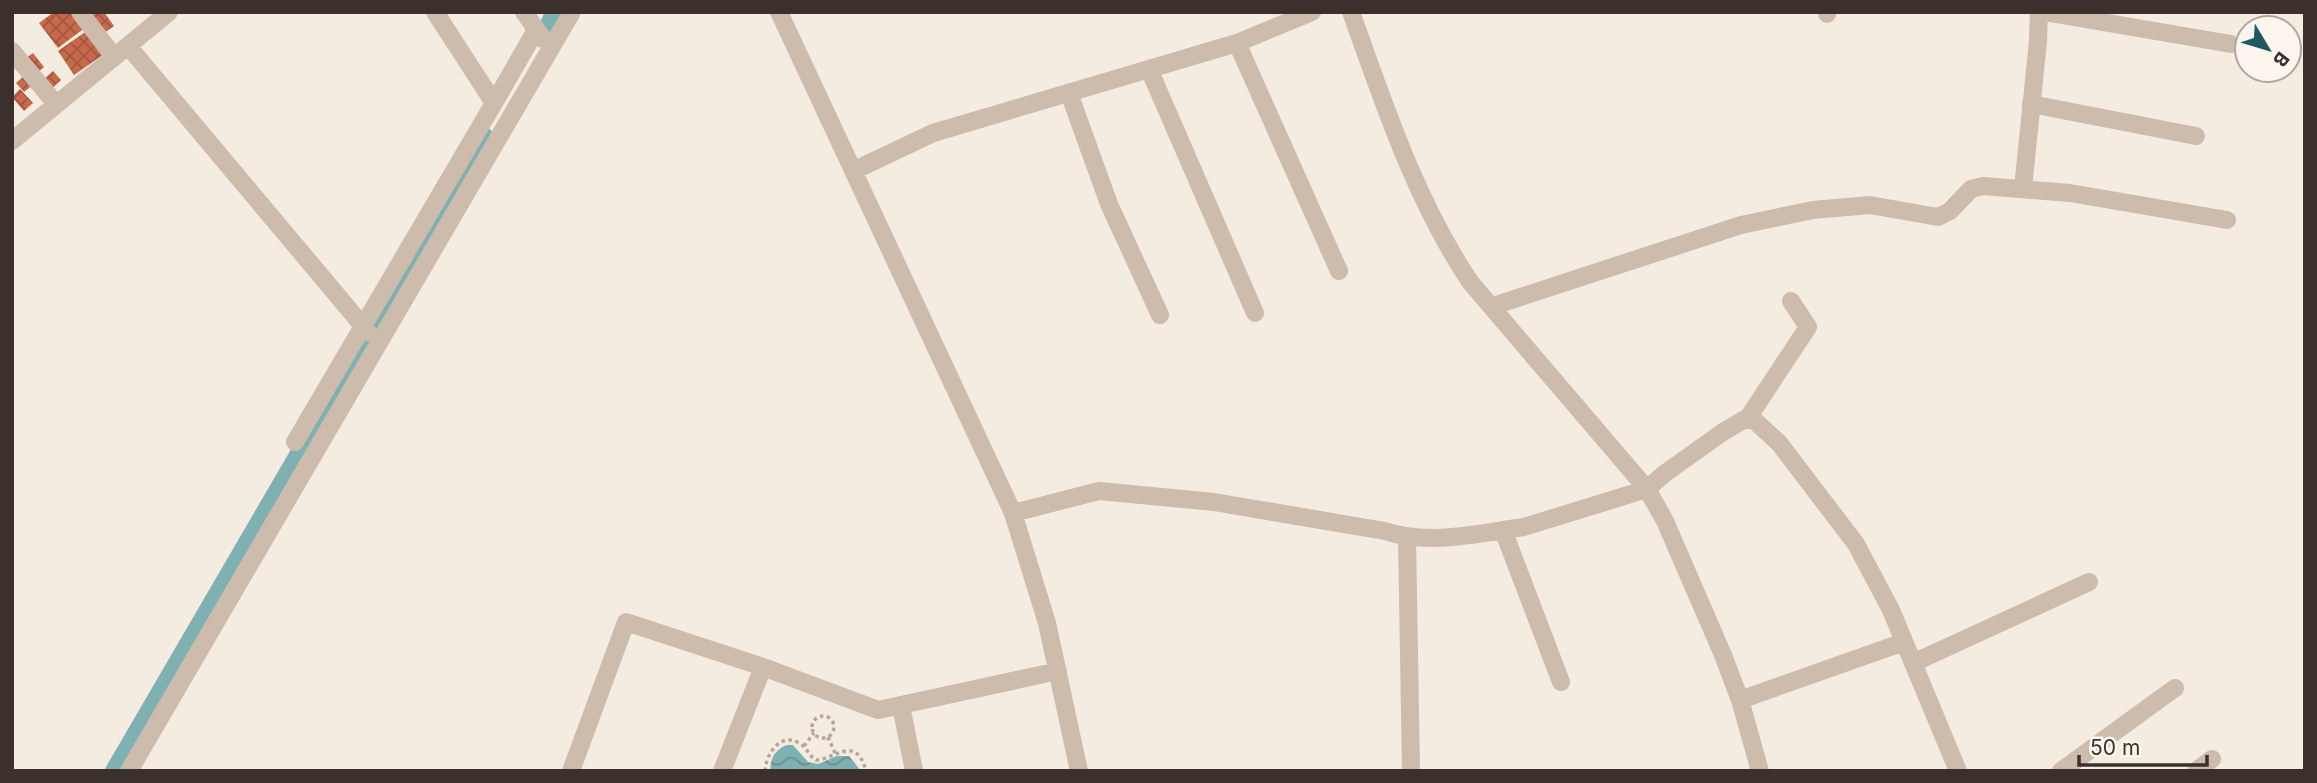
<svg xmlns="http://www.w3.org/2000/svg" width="2317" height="783" viewBox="0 0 2317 783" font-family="Inter,sans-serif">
<defs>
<pattern id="water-waves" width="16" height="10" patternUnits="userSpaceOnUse" patternTransform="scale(1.75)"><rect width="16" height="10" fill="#7fb0b2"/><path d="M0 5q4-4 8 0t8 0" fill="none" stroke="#699091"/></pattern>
<pattern id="building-cross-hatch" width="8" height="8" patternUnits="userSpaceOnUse" patternTransform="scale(1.75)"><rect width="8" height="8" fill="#c8694b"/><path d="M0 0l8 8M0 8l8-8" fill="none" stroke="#a4573f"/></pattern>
</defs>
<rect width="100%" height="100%" fill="#f4ebe1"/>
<path fill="url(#water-waves)" d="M787,745H793L808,762L818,764L837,756H849L861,771H770C771,758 774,750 787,745Z"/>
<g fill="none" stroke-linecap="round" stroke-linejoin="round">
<path stroke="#7fb0b2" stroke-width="18" d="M549,24L555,12
M114,771L484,136"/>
</g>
<path fill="url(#building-cross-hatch)" d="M54,12H75L86,27L58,48L39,23Z
M91,12H104L114,26L103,34L89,14Z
M88,30L104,54L74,75L58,51Z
M33,53L44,67L38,72L26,58Z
M53,71L61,80L49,91L41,82Z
M26,74L35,83L24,92L16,83Z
M20,89L33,103L24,111L12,97Z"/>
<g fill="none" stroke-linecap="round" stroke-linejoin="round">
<path stroke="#b9a596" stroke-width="3.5" stroke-dasharray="3.5 3.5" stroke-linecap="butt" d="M812 727a11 11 0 1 1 22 0a11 11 0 1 1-22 0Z
M828,737L835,753
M804,746L814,733
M765,771C766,754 780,732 799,743C807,747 808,755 816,760C836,759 856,734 866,771"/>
<path stroke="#cdbbac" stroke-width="18" d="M80,12L114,57
M435,12L494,103L536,30
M524,12L543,39
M779,12L1013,513L1047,623L1079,771
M1351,12C1384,104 1416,202 1471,283L1647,489L1665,521L1723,655L1740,700L1760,771
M1827,12V14
M2044,12L2231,44
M1237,43L1339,271
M128,46L368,332
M12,51L56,104
M1149,69L1255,313
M1069,93L1109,204L1160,315
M2031,104L2196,136
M12,141L169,12
M853,171L933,133L1237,43L1312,12
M2023,188L2038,41L2039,12
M1493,306L1741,225L1813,210L1870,205L1938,217L1950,211L1971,189L1983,186L2070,193L2227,220
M1748,418L1808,327L1791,301
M295,442L494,103
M1013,513L1099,491L1214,502L1385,531C1429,546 1479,533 1524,527L1647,489L1664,474L1723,432L1745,419L1755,421L1779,443L1856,544L1891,610L1958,771
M1503,530L1561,682
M1407,537L1411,771
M1913,663L2089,582
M1740,700L1904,642
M901,706L914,771
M129,771L572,12
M571,771L626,622L763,667L878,710L1058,671
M722,771L763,667
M2061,771L2175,688
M2196,771L2212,759"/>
</g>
<rect width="2317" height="783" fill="none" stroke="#3b302b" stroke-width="28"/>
<g transform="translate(2268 49) rotate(128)"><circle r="33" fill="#fbf5ee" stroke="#aea6a0" stroke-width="2"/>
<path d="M0-5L12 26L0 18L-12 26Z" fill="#1f5a5e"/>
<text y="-10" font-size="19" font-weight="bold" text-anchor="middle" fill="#3b302b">B</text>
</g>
<path d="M2079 755v10h128v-10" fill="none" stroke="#3b302b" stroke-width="3.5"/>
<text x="2090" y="755" font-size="21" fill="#3b302b" stroke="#fbf5ee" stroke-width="5" paint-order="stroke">50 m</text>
</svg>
